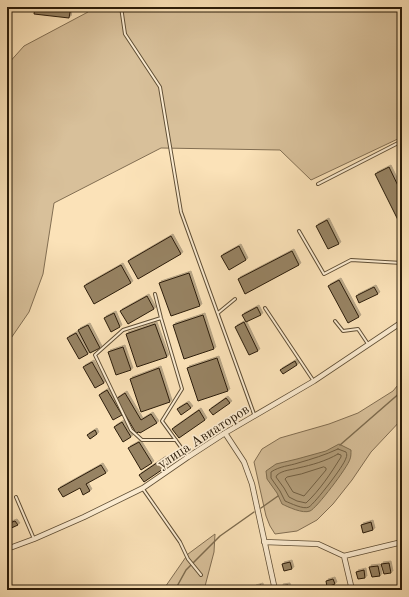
<svg xmlns="http://www.w3.org/2000/svg" width="409" height="597" viewBox="0 0 409 597" font-family="'Old Standard TT',serif">
<defs>
<filter id="shadow"><feDropShadow dx="2" dy="-2" stdDeviation="0" flood-color="#0004"/></filter>
</defs>
<rect width="100%" height="100%" fill="#fbe2b8"/>
<filter id="stains"><feTurbulence type="fractalNoise" baseFrequency=".005" numOctaves="4"/><feColorMatrix values="0 0 0 0 .2 0 0 0 0 .09 0 0 0 0 .02 0 0 0 .5 -.17"/></filter>
<radialGradient id="worn" r=".72"><stop offset=".6" stop-color="#630" stop-opacity="0"/><stop offset="1" stop-color="#630" stop-opacity=".3"/></radialGradient>
<path fill="#d8c09a" stroke="#826e52" d="M85,7H402V137L311,180L280,150L161,148L54,203L43,274L29,312L7,344V65L24,46L88,12Z
M402,380V419L371,452L352,480L333,504L317,520L297,531L275,534L270,526L266,516L254,462L262,449L280,438L329,424L358,413L393,391Z
M215,534L214,552L204,590H163L188,554Z"/>
<path fill="#b49f7c" stroke="#7d6b4e" d="M339,444L351,450C351,453 351,457 350,459C348,467 316,509 310,511C303,514 288,507 282,504L277,493L267,479L266,471L276,464L297,459L326,451Z"/>
<g fill="none" stroke-linecap="round" stroke-linejoin="round">
<path stroke="#705e42" stroke-width="1" d="M338,449L346,452C347,454 347,456 346,458C344,466 315,503 309,507C304,510 290,503 285,501L280,491L271,478V472C280,466 289,466 298,463C312,459 325,455 338,449Z
M338,454L341,455V457C331,473 320,490 306,503L297,501L289,497L284,488L276,477L277,475C283,470 291,470 298,468C312,465 326,461 338,454Z
M324,467L326,468V470L310,489L304,496L293,492L285,479L287,477L301,474Z"/>
<path stroke="#7d6b4e" stroke-width="1.5" d="M340,445L402,391
M261,508L278,496
M175,590L186,570L220,536L254,512"/>
</g>
<path fill="#978364" stroke="#2b1c09" filter="url(#shadow)" d="M35,7H71L69,18L34,14Z
M389,167L402,194V228L375,174Z
M327,220L339,244L328,249L316,226Z
M171,236L181,254L138,279L128,261Z
M239,246L246,260L229,270L221,256Z
M292,251L299,265L245,294L238,279Z
M121,265L131,283L94,304L84,286Z
M189,273L200,306L171,316L159,283Z
M339,280L359,317L348,323L328,286Z
M374,287L378,294L359,303L356,296Z
M147,296L154,309L128,324L120,311Z
M257,307L261,315L246,322L242,315Z
M114,313L120,327L111,332L104,318Z
M203,315L214,349L184,359L173,325Z
M244,322L258,351L249,355L235,327Z
M155,324L167,357L137,367L126,334Z
M88,325L100,348L90,353L78,330Z
M76,333L88,354L79,359L67,338Z
M123,347L131,370L116,375L108,352Z
M217,358L228,391L198,401L187,368Z
M295,361L297,365L283,374L280,370Z
M92,362L104,383L95,388L83,367Z
M159,368L170,402L141,412L130,379Z
M107,390L122,415L113,420L99,395Z
M125,393L141,420L151,414L157,423L140,433L139,432L136,433L116,399Z
M226,398L230,403L213,415L209,410Z
M187,403L191,408L181,415L177,409Z
M199,410L205,420L179,438L172,429Z
M122,422L131,437L123,442L114,427Z
M95,430L97,434L90,439L87,435Z
M139,442L152,463L141,470L128,448Z
M164,458L169,465L144,482L139,475Z
M101,465L106,473L86,484L90,491L83,495L80,488L63,497L58,489Z
M15,521L18,525L7,530V524Z
M371,522L373,530L363,533L361,525Z
M290,562L292,569L284,571L282,564Z
M389,563L391,573L384,574L381,564Z
M378,566L380,576L372,577L369,567Z
M364,570L365,578L358,579L356,572Z
M333,579L335,584L327,587L326,581Z
M261,585L262,590H255L254,587Z
M288,585L289,590H282L281,586Z"/>
<g fill="none" stroke-linecap="round" stroke-linejoin="round">
<g stroke="#5f4e35" stroke-width="4">
<path id="service" d="M121,7L125,34L160,87L181,212L254,414
M318,184L402,141
M299,231L324,274L351,260L402,263
M155,294L161,318L182,389L162,421L188,457
M265,308L313,380
M218,313L235,299
M161,318L123,330L95,355L131,430L142,440H176
M335,321L343,331L358,329L368,344
M143,489L180,542L188,559L201,575
M16,497L34,539"/>
</g>
<g stroke="#5f4e35" stroke-width="6">
<path id="minor" d="M225,433L244,462L252,484L275,590
M264,542L318,544L344,556L402,542
M7,549L34,539L84,517L143,488L188,457L225,433L314,381L402,322
M344,556L352,590"/>
</g>
<use href="#service" stroke="#fcecd1" stroke-width="2"/>
<use href="#minor" stroke="#fcecd1" stroke-width="4.5"/>
</g>
<g text-anchor="middle" stroke-width="3.5" stroke-linejoin="round" paint-order="stroke">
<g font-size="14" fill="#2b1c09" stroke="#fcecd1">
<text transform="translate(203 436) rotate(-33)" y="5">улица Авиаторов</text>
</g>
</g>
<rect width="409" height="597" fill="none" stroke="#fbe2b8" stroke-width="24"/>
<rect x="8" y="8" width="393" height="581" fill="none" stroke="#2b1c09" stroke-width="2"/>
<rect x="12" y="12" width="385" height="573" fill="none" stroke="#2b1c09"/>
<rect width="100%" height="100%" filter="url(#stains)"/>
<rect width="100%" height="100%" fill="url(#worn)"/>
</svg>
